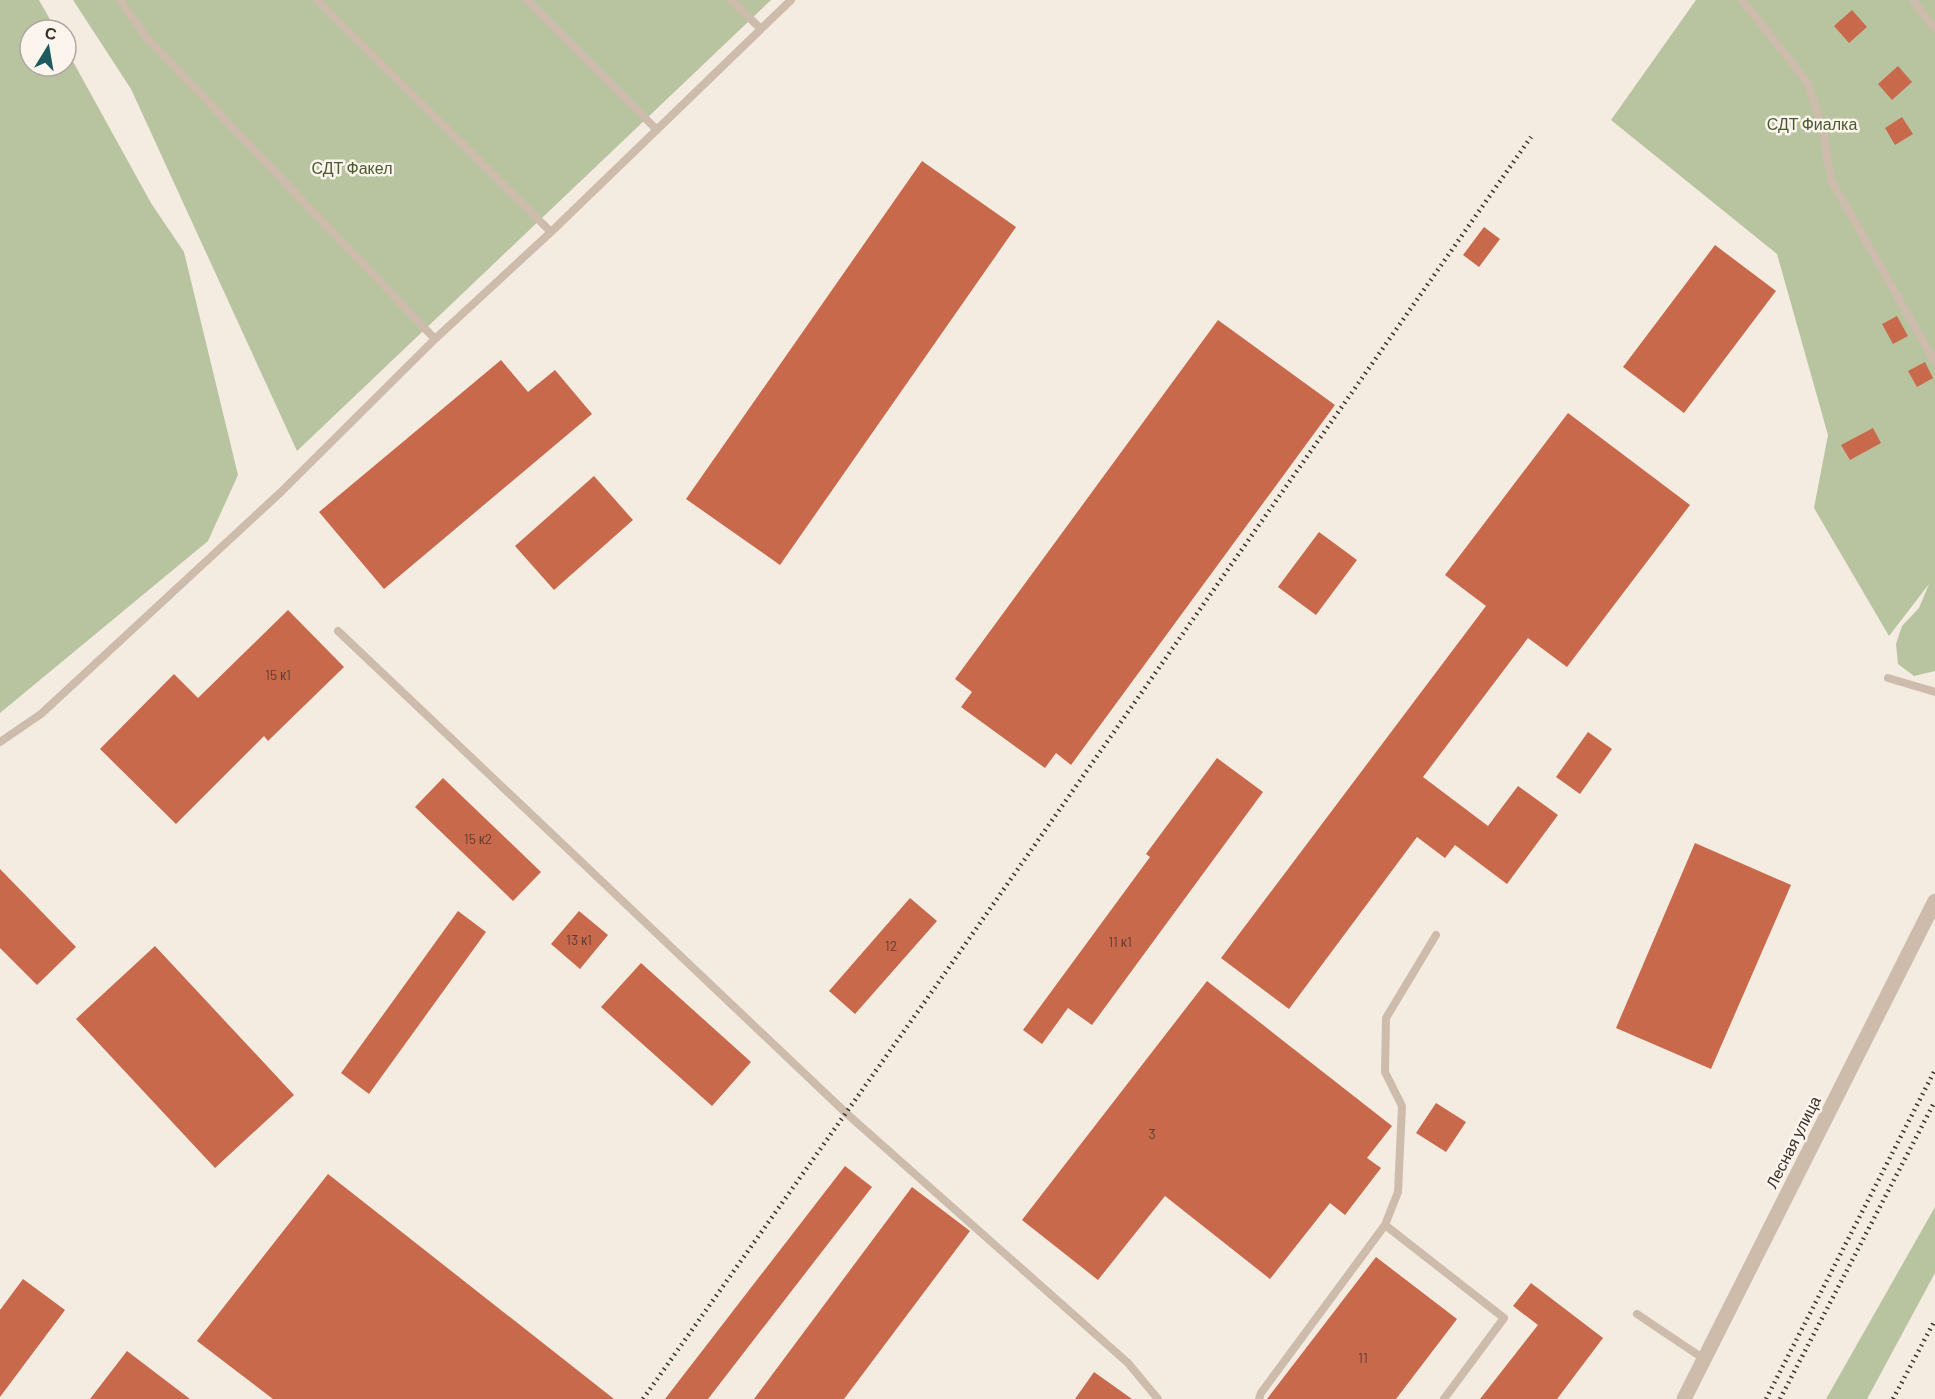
<svg xmlns="http://www.w3.org/2000/svg" width="1935" height="1399" viewBox="0 0 1935 1399" font-family="Barlow,sans-serif">
<rect width="100%" height="100%" fill="#f4ebe1"/>
<path fill="#b8c4a0" d="M0,0H39L56,30H30V66H66V49L151,203L184,252L238,475L208,541L0,713Z
M73,0H771L297,451L131,89Z
M1696,0H1935V671L1914,676L1898,664L1896,644L1902,626L1919,608L1929,584L1889,636L1814,508L1828,435L1777,254L1611,120Z
M1935,1207V1273L1867,1399H1826Z"/>
<path fill="#c8694b" d="M1852,10L1867,27L1849,43L1834,26Z
M1898,66L1912,82L1892,100L1878,84Z
M1902,117L1913,134L1895,145L1885,128Z
M922,161L1016,227L780,565L686,499Z
M1484,227L1500,239L1479,267L1463,255Z
M1715,245L1776,291L1684,413L1623,367Z
M1897,316L1908,336L1893,344L1882,324Z
M1218,320L1335,405L1071,765L1056,753L1045,768L961,707L972,692L955,679Z
M501,360L528,392L555,370L592,414L384,589L319,512Z
M1925,362L1933,378L1917,387L1908,371Z
M1568,413L1690,505L1567,667L1528,638L1423,777L1488,826L1518,786L1558,815L1507,884L1455,845L1445,858L1417,837L1289,1009L1221,958L1486,606L1445,575Z
M1873,428L1881,443L1850,460L1841,445Z
M594,476L633,520L554,590L515,546Z
M1319,532L1357,560L1316,615L1278,587Z
M288,610L344,667L268,741L264,736L176,824L100,749L174,674L198,698Z
M1588,732L1612,749L1580,794L1556,777Z
M1217,758L1263,792L1092,1025L1068,1008L1042,1044L1023,1030L1150,857L1146,854Z
M443,778L541,872L513,901L415,807Z
M1695,843L1791,885L1711,1069L1616,1028Z
M0,869L76,947L37,985L0,948Z
M910,898L937,921L855,1014L829,991Z
M458,911L486,932L369,1094L341,1073Z
M579,911L608,935L580,969L551,944Z
M155,946L294,1095L215,1168L76,1019Z
M641,963L751,1062L712,1106L601,1007Z
M1207,981L1392,1126L1367,1158L1381,1168L1345,1215L1330,1203L1270,1279L1165,1196L1098,1280L1022,1220Z
M1436,1103L1466,1122L1446,1152L1416,1133Z
M845,1166L872,1187L708,1399H665Z
M328,1174L614,1399H273L197,1341Z
M912,1187L970,1231L844,1399H754Z
M1376,1257L1457,1319L1396,1399H1267Z
M23,1279L65,1310L0,1397V1310Z
M1531,1283L1603,1338L1557,1399H1480L1538,1325L1513,1306Z
M127,1351L190,1399H90Z
M1094,1372L1132,1399H1075Z"/>
<g fill="none" stroke-linecap="round" stroke-linejoin="round">
<path stroke="#cdbbac" stroke-width="8" d="M120,0L146,37L435,339
M317,0L551,232
M527,0L657,130
M731,0L761,29
M1742,0L1808,83L1823,130L1831,180L1935,362
M1913,0L1935,29
M338,631L846,1113L1128,1363L1158,1399
M1888,678L1935,692
M0,742L41,714L281,492L435,339L551,232L791,0
M1385,1225L1504,1318L1444,1399
M1637,1314L1704,1359
M1259,1399L1261,1393L1385,1225L1398,1192L1402,1106L1385,1072L1386,1018L1436,935"/>
<path stroke="#cdbbac" stroke-width="15" d="M1684,1399L1935,901"/>
<path stroke="#3b302b" stroke-width="4.5" stroke-dasharray="1.5 4.5" stroke-linecap="butt" d="M643,1399L931,993L1531,137
M1766,1399L1935,1070
M1780,1399L1935,1101
M1893,1399L1935,1320"/>
</g>
<g text-anchor="middle" stroke-width="5" stroke-linejoin="round" paint-order="stroke">
<g font-size="14" fill="#5e3e33">
<text x="278" y="680">15 к1</text>
<text x="478" y="844">15 к2</text>
<text x="579" y="945">13 к1</text>
<text x="1120" y="947">11 к1</text>
<text x="891" y="951">12</text>
<text x="1152" y="1139">3</text>
<text x="1363" y="1363">11</text>
</g>
<g font-size="16" fill="#4a5a2e" stroke="#fbf5ee">
<text x="1812" y="130">СДТ Фиалка</text>
<text x="352" y="174">СДТ Факел</text>
</g>
<g font-size="16" fill="#3b302b" stroke="#fbf5ee">
<text transform="translate(1793 1142) rotate(-63)" y="6">Лесная улица</text>
</g>
</g>
<g transform="translate(48 48) rotate(11)"><circle r="28" fill="#fbf5ee" stroke="#aea6a0" stroke-width="1.5"/>
<path d="M0-4.5L10 22L0 15L-10 22Z" fill="#1f5a5e"/>
<text y="-9" font-size="16" font-weight="bold" text-anchor="middle" fill="#3b302b">С</text>
</g>
</svg>
